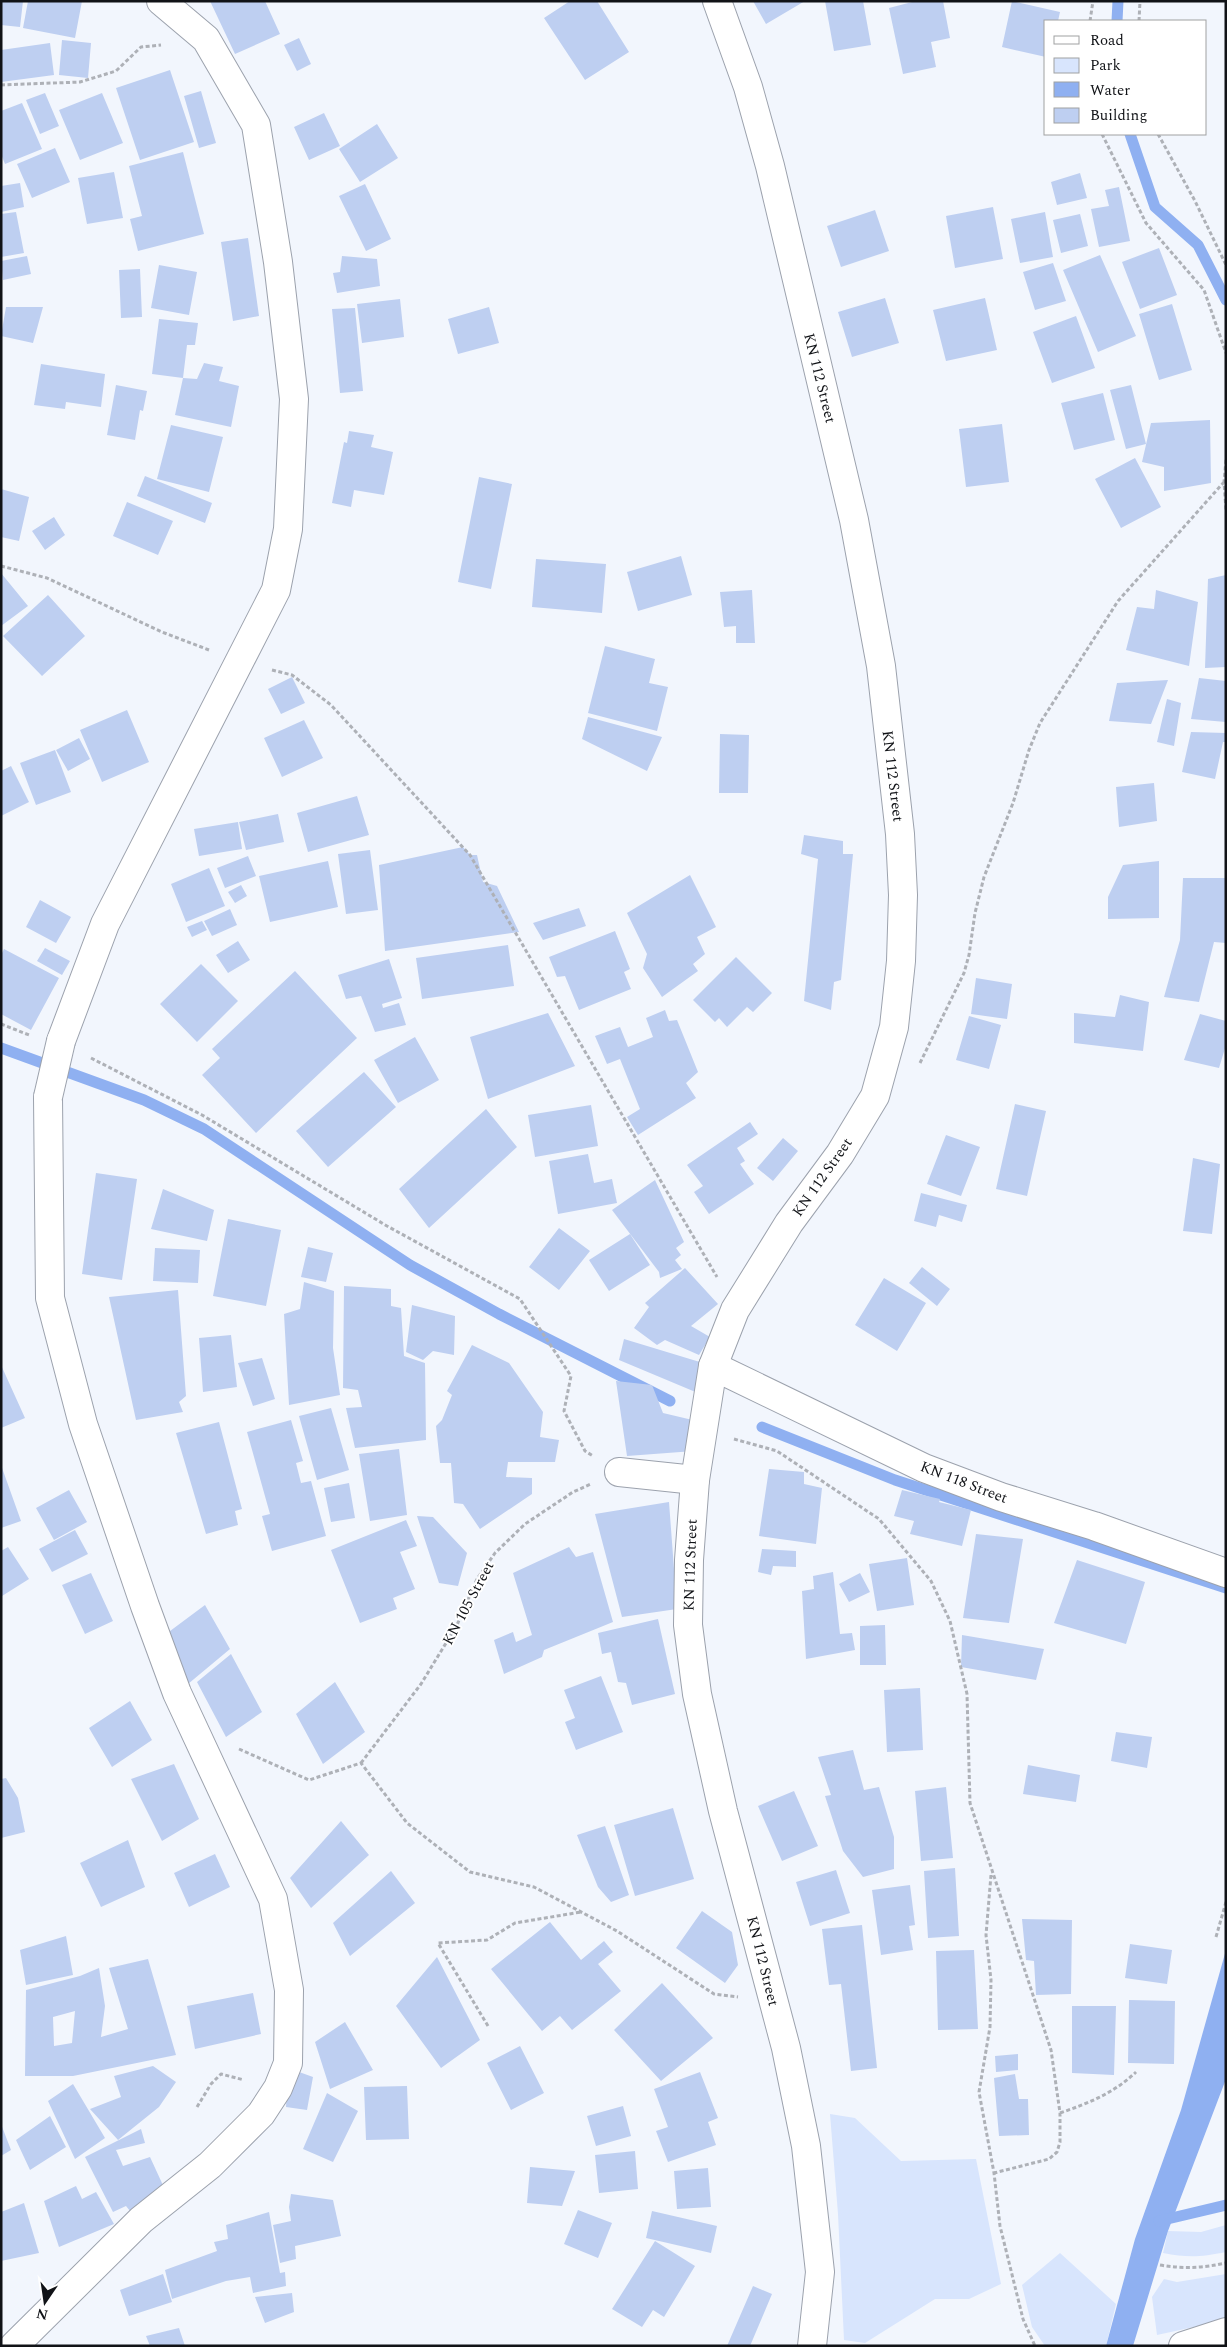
<svg xmlns="http://www.w3.org/2000/svg" width="1227" height="2347" viewBox="0 0 1227 2347" font-family="Spectral,serif">
<rect width="100%" height="100%" fill="#f2f6fd"/>
<path fill="#d8e5fd" d="M830,2114L855,2118L901,2161L976,2159L1001,2284L969,2299H935L865,2343L844,2340L838,2214Z
M1226,2225V2252C1201,2257 1188,2258 1163,2253L1168,2231L1201,2232Z
M1060,2253L1116,2304L1106,2346H1045L1032,2327L1022,2285Z
M1226,2274V2320L1157,2335L1152,2297L1164,2279L1177,2282Z"/>
<path fill="#8fb0f1" d="M1226,1950V2079L1168,2231L1133,2346H1106L1135,2239L1181,2110Z"/>
<g fill="none" stroke-linecap="round" stroke-linejoin="round">
<path stroke="#8fb0f1" stroke-width="11" d="M1117,21L1118,1
M1130,134L1155,207L1198,245L1226,300
M1,1048L144,1100L204,1129L410,1265L499,1314L670,1401
M762,1427L895,1480L1226,1588
M1159,2221L1226,2205"/>
</g>
<path fill="#becff1" fill-rule="evenodd" d="M1,1H23L20,27L1,25Z
M28,1H82L75,38L23,28Z
M210,1H265L280,34L235,54Z
M570,1H597L629,52L585,80L544,18Z
M753,1H805L766,24Z
M825,1H863L871,45L834,51Z
M916,1H943L950,38L931,42L936,67L903,74L889,8Z
M1012,1L1060,12L1058,21H1046V57L1002,47Z
M299,38L311,64L297,71L284,45Z
M62,40L91,43L88,78L59,75Z
M50,43L54,75L1,82V50Z
M170,70L194,142L140,160L116,88Z
M201,91L216,143L199,148L184,96Z
M45,93L59,126L40,134L26,100Z
M102,93L123,143L80,160L59,110Z
M22,103L42,149L5,164L1,154V111Z
M324,113L340,146L309,160L294,127Z
M377,124L398,158L360,182L339,149Z
M55,148L70,182L32,198L17,164Z
M183,152L204,234L138,251L130,219L142,216L129,166Z
M114,172L123,218L87,224L78,178Z
M1080,173L1087,198L1057,205L1051,182Z
M20,183L24,207L1,212V186Z
M365,184L391,239L366,251L339,196Z
M1119,187L1130,241L1099,247L1091,209L1109,206L1105,190Z
M993,207L1003,259L955,268L946,216Z
M875,210L889,251L841,267L827,226Z
M16,212L24,253L1,257V214Z
M1045,212L1053,257L1020,263L1011,219Z
M1080,214L1088,246L1061,253L1053,220Z
M248,238L259,316L233,321L221,242Z
M1159,248L1177,295L1140,309L1122,262Z
M1100,255L1136,336L1098,352L1063,270Z
M27,256L31,274L3,280L1,261Z
M342,256L377,259L380,286L337,293L333,273L340,272Z
M1053,263L1066,301L1035,310L1023,272Z
M159,265L197,272L189,315L151,308Z
M140,269L142,317L121,318L119,270Z
M885,298L899,343L852,357L838,312Z
M985,298L997,350L946,361L933,310Z
M400,299L404,337L362,343L357,304Z
M1172,304L1192,370L1159,380L1139,314Z
M6,307H43L33,343L1,336Z
M489,307L499,343L458,354L448,319Z
M355,308L363,391L340,393L332,309Z
M1076,316L1095,368L1052,383L1033,332Z
M159,319L198,323L195,345H187L183,378L152,374Z
M204,363L223,367L219,381L239,386L231,427L175,415L183,378L197,379Z
M41,364L105,374L101,407L66,402L65,409L34,405Z
M116,385L147,391L143,411L140,410L135,440L107,435Z
M1131,385L1146,444L1126,449L1110,390Z
M1103,393L1115,440L1074,450L1061,403Z
M1210,420L1211,483L1164,491V467L1142,462L1151,423Z
M1002,424L1009,482L966,487L959,429Z
M171,425L223,437L209,492L157,479Z
M349,431L374,435L371,447L393,452L384,495L354,490L351,507L332,503L344,442L347,443Z
M1135,458L1161,507L1121,528L1095,479Z
M145,476L212,503L205,523L137,496Z
M479,477L512,484L491,589L458,582Z
M1,489L29,497L19,541L1,537Z
M127,502L173,521L158,555L113,536Z
M54,517L65,535L45,550L32,531Z
M681,556L692,595L638,611L627,572Z
M536,559L606,564L602,613L532,607Z
M1,573L28,606L1,626Z
M1226,575V667L1205,668L1208,579Z
M752,590L755,643H736V626L724,627L720,592Z
M1156,590L1198,602L1189,666L1126,650L1137,607L1154,609Z
M48,595L85,636L42,676L3,636Z
M605,646L655,659L649,683L668,687L657,731L588,713Z
M292,677L305,703L281,714L268,689Z
M1199,678L1226,681V722L1191,719Z
M1168,680L1151,724L1109,721L1117,683Z
M1167,699L1181,703L1174,746L1157,742Z
M127,710L149,762L102,782L80,730Z
M588,717L662,737L647,771L582,739Z
M304,720L323,758L282,777L264,738Z
M1191,732L1226,733V742H1223L1215,779L1182,772Z
M720,734L749,735L748,793H719Z
M79,738L90,759L68,771L56,750Z
M55,750L71,792L36,805L20,763Z
M11,766L29,802L1,816V771Z
M1154,783L1157,821L1119,827L1116,787Z
M357,796L369,835L308,852L297,813Z
M278,814L284,842L246,850L239,822Z
M238,822L242,849L199,856L194,829Z
M804,835L843,841V854H853L841,980L834,982L831,1010L804,1001L818,859L801,854Z
M463,847L470,855H477L483,882L497,886L519,932L385,951L379,865Z
M370,850L378,910L346,914L338,854Z
M248,856L256,876L225,888L217,868Z
M328,861L338,907L270,922L259,876Z
M1159,861V918L1108,919V897L1123,865Z
M209,868L225,906L186,922L171,884Z
M690,875L716,927L697,937L705,954L693,964L698,971L662,997L643,968L647,954L627,913Z
M1183,878H1226V943L1214,942L1199,1002L1164,997L1180,940Z
M241,885L247,896L235,903L228,892Z
M40,900L71,917L56,943L26,927Z
M579,908L586,926L543,940L533,923Z
M230,909L237,925L212,936L204,921Z
M202,921L207,930L192,937L187,927Z
M615,931L630,969L624,972L631,989L579,1010L565,976L557,977L549,957Z
M238,941L250,960L228,973L216,955Z
M508,945L514,986L422,999L416,958Z
M45,948L70,961L62,975L37,961Z
M4,949L59,978L31,1030L1,1014V955Z
M736,957L772,993L753,1012L747,1007L727,1027L719,1018L715,1022L693,1000Z
M389,959L402,998L382,1004L383,1008L399,1003L406,1025L375,1032L361,996L346,999L338,975Z
M201,964L238,1001L197,1042L160,1004Z
M295,971L357,1038L256,1133L202,1075L220,1058L212,1049Z
M976,978L1012,984L1007,1019L971,1014Z
M1120,995L1149,1002L1143,1051L1074,1043V1013L1115,1017Z
M665,1010L669,1021L677,1020L698,1072L686,1083L696,1098L638,1135L627,1117L640,1109L620,1059L607,1064L595,1036L620,1027L628,1047L653,1037L646,1018Z
M548,1013L575,1066L488,1099L470,1037Z
M1200,1014L1226,1021V1045L1219,1068L1184,1060Z
M969,1016L1001,1025L989,1069L956,1060Z
M415,1037L439,1080L398,1103L374,1060Z
M364,1072L396,1107L328,1167L296,1131Z
M1015,1104L1046,1111L1027,1196L996,1189Z
M591,1105L598,1146L535,1157L528,1115Z
M486,1109L517,1147L429,1228L399,1189Z
M750,1122L758,1134L737,1148L745,1161L740,1164L754,1184L709,1214L694,1192L703,1186L687,1165Z
M946,1135L980,1147L961,1196L927,1184Z
M783,1138L798,1151L773,1181L757,1168Z
M588,1154L594,1183L612,1179L617,1203L558,1214L549,1161Z
M1193,1158L1220,1164L1212,1234L1183,1231Z
M96,1173L137,1179L122,1280L82,1274Z
M655,1180L684,1242L676,1248L681,1255L675,1260L682,1269L660,1278L659,1272L612,1210Z
M163,1189L214,1210L207,1241L151,1229Z
M921,1193L967,1205L962,1222L939,1215L936,1227L914,1221Z
M228,1219L281,1230L266,1306L213,1296Z
M559,1228L590,1251L559,1290L529,1267Z
M630,1234L650,1265L609,1291L589,1260Z
M308,1247L333,1253L326,1282L301,1277Z
M155,1248L200,1250L198,1283L153,1281Z
M922,1267L950,1289L937,1306L909,1283Z
M685,1268L718,1304L691,1326L710,1337L699,1355L665,1340L657,1345L634,1328L649,1307L645,1303Z
M884,1278L926,1303L897,1351L855,1325Z
M304,1282L334,1291L333,1348L340,1395L289,1405L284,1314L300,1309Z
M344,1286L391,1289V1306L401,1308L404,1356L425,1363L426,1440L355,1448L346,1408L362,1407L358,1390L343,1388Z
M178,1290L186,1396L179,1402L183,1412L136,1420L109,1297Z
M412,1305L455,1316L454,1355L433,1351L423,1360L406,1352Z
M231,1335L237,1387L203,1392L199,1338Z
M624,1339L713,1366L705,1396L619,1360Z
M472,1345L509,1363L543,1412L540,1437L559,1440L555,1462H508L506,1477L532,1478V1494L480,1529L463,1504L454,1503L451,1463H440L436,1426L442,1420L452,1395L447,1391Z
M262,1358L275,1399L253,1406L238,1363Z
M1,1365L25,1418L1,1428Z
M616,1381L652,1385L663,1413L701,1422L694,1451L627,1456Z
M331,1408L349,1470L317,1480L299,1416Z
M291,1420L303,1461L296,1463L301,1483L311,1481L326,1536L272,1551L262,1516L270,1514L247,1432Z
M219,1422L242,1509L235,1511L238,1525L206,1534L176,1433Z
M399,1449L407,1515L370,1521L359,1454Z
M1,1465L21,1521L1,1528Z
M769,1469L804,1472V1484L822,1488L816,1544L759,1536Z
M349,1483L355,1518L331,1522L324,1488Z
M69,1490L87,1522L54,1540L36,1508Z
M902,1490L940,1499L939,1502L971,1510L962,1546L910,1534L914,1521L894,1516Z
M669,1502L677,1609L622,1617L595,1514Z
M417,1516L433,1517L467,1553L458,1586L439,1583Z
M406,1520L417,1546L400,1552L415,1589L393,1598L397,1609L360,1623L331,1550Z
M75,1530L88,1554L52,1572L39,1549Z
M976,1534L1023,1539L1009,1623L963,1618Z
M8,1547L29,1579L2,1596L1,1551Z
M569,1547L576,1557L593,1552L613,1622L544,1650L542,1657L504,1674L494,1640L513,1632L516,1642L532,1635L513,1573Z
M762,1549L796,1551V1567L773,1566L771,1575L758,1572Z
M907,1558L914,1605L877,1611L869,1564Z
M1077,1560L1145,1582L1126,1644L1054,1623Z
M833,1572L840,1634L852,1633L855,1650L806,1659L802,1591L814,1589L813,1576Z
M91,1573L113,1621L85,1634L62,1585Z
M860,1573L870,1592L849,1602L839,1584Z
M205,1605L230,1649L188,1684L166,1634Z
M658,1619L675,1694L632,1705L626,1683L618,1682L611,1652L602,1654L598,1633Z
M885,1625L886,1665H860V1626Z
M962,1635L1044,1649L1036,1680L961,1667Z
M231,1654L262,1712L226,1737L197,1682Z
M601,1676L623,1732L576,1750L565,1722L575,1718L564,1690Z
M335,1682L365,1732L323,1764L296,1714Z
M920,1688L923,1750L887,1752L884,1690Z
M130,1701L152,1740L112,1767L89,1728Z
M1116,1732L1152,1737L1147,1768L1111,1761Z
M853,1750L864,1790L879,1787L894,1837V1869L863,1877L843,1851L825,1796L831,1795L818,1757Z
M174,1764L199,1819L162,1841L131,1779Z
M1028,1765L1080,1775L1076,1802L1023,1794Z
M6,1778L18,1798L25,1832L1,1838V1779Z
M946,1787L953,1858L921,1861L915,1791Z
M794,1791L818,1846L782,1861L758,1806Z
M673,1808L694,1879L635,1896L614,1825Z
M341,1821L369,1855L311,1908L290,1878Z
M605,1826L629,1895L611,1902L598,1887L577,1835Z
M128,1840L145,1887L101,1907L80,1863Z
M215,1854L230,1887L189,1907L174,1873Z
M955,1868L959,1936L928,1938L924,1871Z
M836,1870L850,1913L810,1926L796,1882Z
M391,1871L415,1903L350,1956L333,1923Z
M910,1885L915,1925L909,1926L913,1950L881,1955L872,1890Z
M702,1911L732,1932L738,1965L725,1983L676,1948Z
M1022,1919L1072,1920L1071,1994L1036,1995L1034,1961L1026,1960Z
M550,1922L581,1960L604,1941L613,1952L598,1964L621,1991L572,2030L560,2016L542,2031L491,1969Z
M862,1925L877,2068L851,2071L841,1984L829,1985L822,1929Z
M66,1936L73,1975L26,1985L20,1950Z
M1130,1944L1172,1950L1167,1984L1125,1978Z
M974,1950L978,2029L938,2030L936,1951Z
M437,1957L480,2040L441,2068L396,2006Z
M148,1959L176,2055L73,2076H25L26,1990L80,1976L99,1968L105,2006L101,2037L128,2029L109,1968ZM75,2011L72,2043L54,2046L53,2017Z
M662,1983L713,2038L661,2081L614,2030Z
M253,1993L261,2034L195,2049L187,2006Z
M1129,2000L1175,2001L1174,2064L1128,2063Z
M1072,2006H1116L1114,2075L1072,2073Z
M345,2022L373,2070L330,2089L315,2042Z
M520,2046L544,2093L511,2110L487,2063Z
M1018,2054V2070L996,2072L995,2056Z
M153,2066L176,2082L159,2107L118,2140L90,2109L121,2097L114,2076Z
M288,2068L313,2077L307,2110L286,2107Z
M700,2072L718,2118L708,2122L716,2145L668,2162L656,2131L668,2127L654,2089Z
M1015,2074L1019,2099H1028L1029,2135L999,2136L994,2078Z
M73,2084L105,2138L75,2159L48,2101Z
M407,2086L409,2139L366,2140L364,2087Z
M327,2093L358,2111L333,2162L303,2149Z
M623,2106L631,2136L596,2146L587,2116Z
M50,2116L66,2147L30,2170L16,2140Z
M1,2124L11,2150L1,2156Z
M141,2129L145,2143L116,2150L123,2166L150,2157L167,2194L130,2211L126,2206L113,2212L85,2157Z
M635,2151L638,2189L599,2193L595,2155Z
M530,2167L575,2171L562,2206L527,2203Z
M708,2168L711,2207L677,2209L674,2171Z
M76,2186L82,2199L96,2192L114,2224L59,2247L44,2201Z
M291,2194L333,2200L341,2236L295,2246L296,2259L280,2263L273,2225L291,2221L289,2207Z
M24,2203L39,2253L1,2261V2212Z
M578,2210L612,2223L598,2258L564,2244Z
M652,2211L717,2226L711,2253L646,2238Z
M269,2212L280,2273L285,2272L286,2286L253,2293L250,2277L226,2281L172,2299L165,2270L217,2251L214,2242L228,2239L226,2225Z
M655,2241L695,2266L664,2317L653,2310L642,2327L612,2309Z
M163,2274L172,2302L129,2316L120,2290Z
M753,2286L772,2294L750,2346H727Z
M292,2293L294,2312L265,2323L255,2297Z
M179,2328L185,2346H150L146,2336Z"/>
<g fill="none" stroke-linecap="round" stroke-linejoin="round">
<g stroke="#9ca2ad" stroke-width="30">
<path id="street" d="M61,1041L105,924L276,590L288,529L294,399L278,262L256,125L206,39L161,1
M713,1366L924,1468L1001,1497L1094,1526L1226,1573
M619,1472L695,1480
M14,2346L141,2220L210,2165L261,2114L278,2088L288,2063L289,1990L273,1899L177,1693L145,1606L83,1424L50,1298L48,1097
M1183,2346L1226,2332"/>
</g>
<g stroke="#9ca2ad" stroke-width="30">
<path id="secondary" d="M717,1L748,87L770,166L854,520L881,666L900,834L903,895L901,961L894,1027L875,1096L840,1154L789,1223L735,1310L713,1366L695,1480L689,1560L688,1625L697,1694L723,1811L786,2048L806,2146L820,2272L812,2346"/>
</g>
<path stroke="#aeb1b7" stroke-width="3" stroke-dasharray="4 2.5" stroke-linecap="butt" d="M1090,21L1093,1
M1139,21L1140,1
M1,85L80,82L116,71L141,47L161,45
M1102,134L1146,223L1204,290L1226,353
M1158,134L1195,201L1226,265
M1226,460L1224,482L1226,510
M1,566L47,578L162,632L209,650
M272,670L292,675L331,705L470,855L717,1277
M1,1024L29,1035
M91,1058L202,1115L387,1226L520,1299L571,1376L564,1411L585,1451L593,1456
M920,1063L964,973L969,955L975,913L984,877L1013,803L1029,750L1040,723L1118,601L1224,482
M734,1439L777,1451L879,1519L931,1581L950,1621L967,1694L970,1803L1051,2050L1060,2113V2142L1057,2152L1049,2159L994,2173
M239,1749L309,1780L361,1763L407,1823L470,1872L534,1887L617,1931L714,1994L738,1997
M361,1763L421,1684L457,1625L477,1579L495,1553L525,1524L573,1492L591,1484
M991,1875L986,1935L991,1980L990,2027L979,2092L994,2173L1000,2226L1023,2319L1035,2346
M1216,1937L1226,1902
M488,2026L438,1943L487,1940L515,1923L581,1912
M197,2107L211,2084L221,2074L244,2080
M1060,2113C1089,2103 1114,2093 1136,2072
M1160,2265C1183,2269 1203,2268 1226,2263"/>
<use href="#street" stroke="#fff" stroke-width="28"/>
<use href="#secondary" stroke="#fff" stroke-width="28"/>
<g stroke="#9ca2ad" stroke-width="30" stroke-linecap="butt">
<path id="street-bridge" d="M48,1097L61,1041"/>
</g>
<use href="#street-bridge" stroke="#fff" stroke-width="28"/>
</g>
<g text-anchor="middle" stroke-width="4" stroke-linejoin="round" paint-order="stroke">
<g font-size="15" fill="#111317" stroke="#fff">
<text transform="translate(820 378) rotate(76)" y="5">KN 112 Street</text>
<text transform="translate(893 776) rotate(83)" y="5">KN 112 Street</text>
<text transform="translate(822 1177) rotate(-55)" y="5">KN 112 Street</text>
<text transform="translate(964 1482) rotate(21)" y="5">KN 118 Street</text>
<text transform="translate(690 1565) rotate(-88)" y="5">KN 112 Street</text>
<text transform="translate(468 1603) rotate(-62)" y="5">KN 105 Street</text>
<text transform="translate(763 1961) rotate(76)" y="5">KN 112 Street</text>
</g>
</g>
<rect width="1227" height="2347" fill="none" stroke="#111317" stroke-width="5"/>
<rect x="1044" y="20" width="162" height="115" fill="#ffffff" stroke="#a0a1a2"/>
<rect x="1054" y="36" width="25" height="8" fill="#ffffff" stroke="#a0a1a2"/>
<text x="1090" y="45" font-size="15" fill="#111317">Road</text>
<rect x="1054" y="58" width="25" height="15" fill="#d8e5fd" stroke="#a0a1a2"/>
<text x="1090" y="70" font-size="15" fill="#111317">Park</text>
<rect x="1054" y="82" width="25" height="15" fill="#8fb0f1" stroke="#a0a1a2"/>
<text x="1090" y="95" font-size="15" fill="#111317">Water</text>
<rect x="1054" y="108" width="25" height="15" fill="#becff1" stroke="#a0a1a2"/>
<text x="1090" y="120" font-size="15" fill="#111317">Building</text>
<g transform="translate(45 2302) rotate(193)" stroke="#ffffff" stroke-width="4" paint-order="stroke">
<path d="M0-4L9 19L0 12L-9 19Z" fill="#111317"/>
<text y="-8" font-size="14" font-weight="bold" text-anchor="middle" fill="#111317">N</text>
</g>
</svg>
